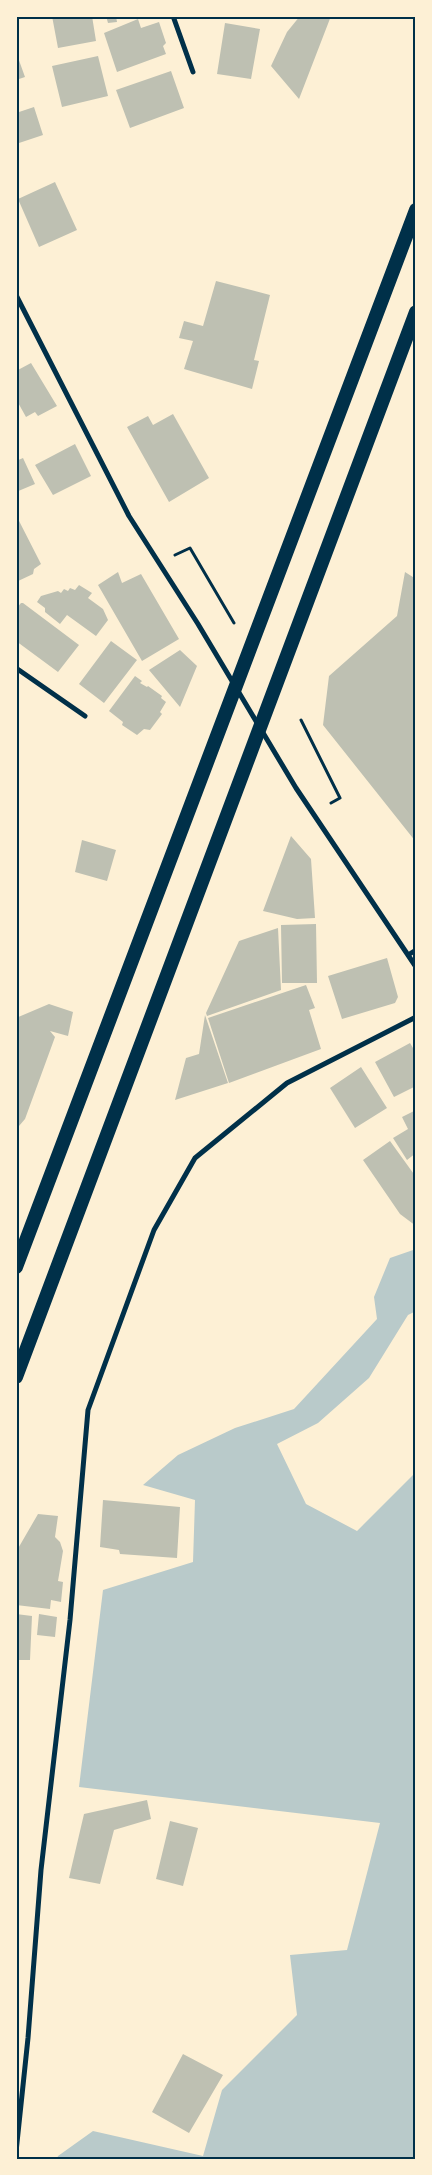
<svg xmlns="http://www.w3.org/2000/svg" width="432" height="2175" viewBox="0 0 432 2175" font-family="Montserrat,sans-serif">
<rect width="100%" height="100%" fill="#fdf0d5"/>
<path fill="#b9caca" d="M416,1249V1311L408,1315L369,1378L318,1423L277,1444L306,1504L357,1531L416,1472V2157L414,2159H57L58,2156L93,2131L203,2156L222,2090L297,2015L290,1955L347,1950L380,1823L79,1787L103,1590L193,1562L195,1500L143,1485L178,1455L235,1428L294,1409L377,1319L374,1297L390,1258Z"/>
<path fill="#bec0b2" d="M52,16H92L96,41L58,48Z
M106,16H116L117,22L108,23Z
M300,16H331L299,99L271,66L287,32Z
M138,19L141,28L159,22L166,43L163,46L166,54L117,72L104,33Z
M225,23L260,29L251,79L217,74Z
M16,52L25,77L16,80Z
M98,56L108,96L62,107L52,66Z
M171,71L184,108L130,128L116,90Z
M34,107L43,135L16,144V113Z
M55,182L77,230L39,247L18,199Z
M216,281L270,295L254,360L259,361L252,389L184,369L193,341L179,338L184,321L203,326Z
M31,363L57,406L38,416L35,412L26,417L16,399V371Z
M173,414L209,478L169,502L127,427L148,416L153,425Z
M75,444L91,476L53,495L35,465Z
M23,458L35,484L16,492V461Z
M16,515L41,564L34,569L33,574L16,582Z
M118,572L122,583L141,574L179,639L142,661L98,585Z
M405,572L416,579V842L323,725L329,676L397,616Z
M79,585L92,593L88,598L103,609L108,620L96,636L67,615L60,624L45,612V608L37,602L41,596L58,591L61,593L64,589L68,591L70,588L75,590Z
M21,603H23L79,645L58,672L16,641V609Z
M111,641L137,660L104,703L79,684Z
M180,650L197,666L180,707L149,670Z
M135,676L142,681L140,683L147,687L148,686L162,696L161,698L166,702L160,712L162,714L150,730L144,729L137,735L122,725L123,722L109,711Z
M291,836L311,859L315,918L297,919L263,911Z
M82,840L116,850L107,881L75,872Z
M316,924L317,983H282L281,925Z
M278,928L281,990L207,1016L206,1013L239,941Z
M387,958L398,997L395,1003L342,1019L328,976Z
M306,985L315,1008L309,1010L321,1049L229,1083L208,1018Z
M49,1004L73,1012L68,1036L50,1031L55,1037L25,1119L19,1126L16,1125V1018Z
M205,1015L228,1083L175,1100L186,1058L199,1054Z
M410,1043L416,1053V1086L394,1097L375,1062Z
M361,1067L387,1108L355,1128L330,1088Z
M416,1110V1153L407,1160L393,1138L408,1129L402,1117Z
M390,1141L416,1177V1226L400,1214L363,1160Z
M103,1500L180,1507L177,1558L120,1554L119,1550L100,1547Z
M38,1514L58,1516L55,1537L60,1542L63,1551L58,1581L63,1582L61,1602L51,1600L50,1609L16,1605V1552Z
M16,1614L32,1616L30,1660H16Z
M39,1614L57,1617L55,1637L37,1635Z
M147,1800L151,1819L114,1830L100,1884L69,1878L84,1814Z
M170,1821L198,1828L183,1886L156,1879Z
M183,2054L223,2075L189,2133L152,2112Z"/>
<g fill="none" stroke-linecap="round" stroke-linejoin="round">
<path stroke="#003049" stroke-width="3" d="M175,555L190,548L234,623
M301,720L340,798L331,803"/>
<path stroke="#003049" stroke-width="5" d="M173,16L193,72
M16,295L129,516L198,624L296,788L416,967
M16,668L85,716
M408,955L416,950
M16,2152L28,2038L41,1870L70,1620L88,1410L154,1230L195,1158L287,1083L416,1017"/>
<path stroke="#003049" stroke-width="14" d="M16,1267L416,210
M16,1377L416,312"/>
</g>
<rect width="432" height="2175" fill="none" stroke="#fdf0d5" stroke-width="35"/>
<rect x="18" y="18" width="396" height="2140" fill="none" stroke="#003049" stroke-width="2"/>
</svg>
